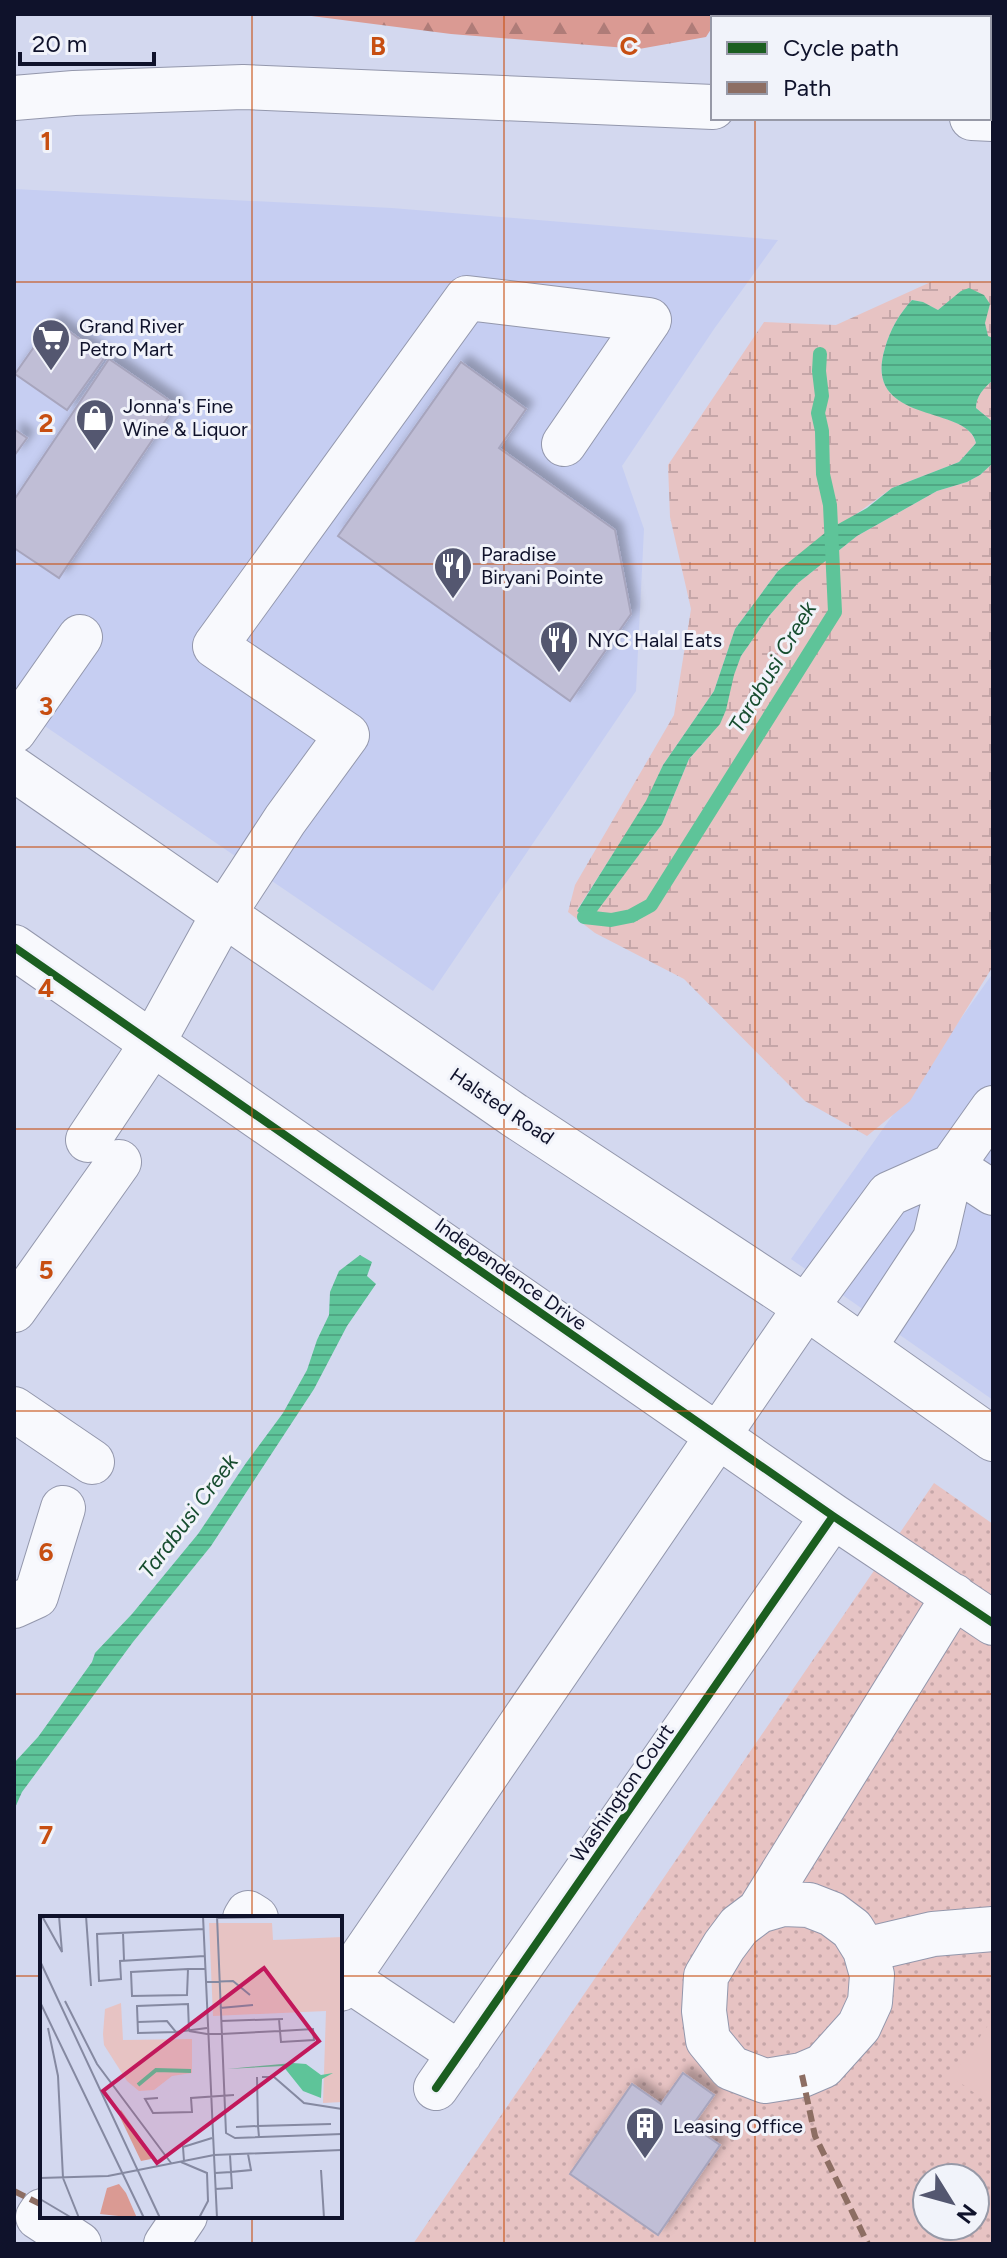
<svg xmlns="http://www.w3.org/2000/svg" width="1007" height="2258" viewBox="0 0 1007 2258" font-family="Figtree,sans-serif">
<defs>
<pattern id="forest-firs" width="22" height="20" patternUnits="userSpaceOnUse" patternTransform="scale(2)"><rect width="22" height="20" fill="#da9a93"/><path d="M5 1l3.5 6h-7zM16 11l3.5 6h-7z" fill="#af7c78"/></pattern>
<pattern id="wetland-marsh" width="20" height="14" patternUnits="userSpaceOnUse" patternTransform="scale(2)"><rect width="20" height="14" fill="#e7c3c3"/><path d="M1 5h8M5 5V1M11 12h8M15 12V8" fill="none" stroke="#c5a6a8"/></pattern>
<pattern id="park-dots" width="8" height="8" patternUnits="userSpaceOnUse" patternTransform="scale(2)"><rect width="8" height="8" fill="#e7c3c3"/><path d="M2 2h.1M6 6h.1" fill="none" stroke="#c5a6a8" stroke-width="1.8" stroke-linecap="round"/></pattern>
<pattern id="water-rules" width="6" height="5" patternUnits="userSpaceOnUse" patternTransform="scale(2)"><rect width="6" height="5" fill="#5ec499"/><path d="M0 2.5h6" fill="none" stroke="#50a784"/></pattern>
<filter id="shadow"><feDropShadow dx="7" dy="-7" stdDeviation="4" flood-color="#0004"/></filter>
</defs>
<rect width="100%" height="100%" fill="#d3d8ef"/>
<path fill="#c6cef2" d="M14,189L392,208L778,240L714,329L622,466L644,529L636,691L433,991L14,705Z
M993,973V1400L791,1259Z"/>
<path fill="url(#forest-firs)" d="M296,14H721L719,18H713V26L706,37L639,49L451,34Z"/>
<path fill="url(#wetland-marsh)" d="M933,281L993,283V338L988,337L985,323L961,292L938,310L922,302L912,300C899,314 890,330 885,348C861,425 967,403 976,443L959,462L892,488L778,571L735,629L714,691L663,765L647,801L577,910L588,922L662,824L689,759L707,739L741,656L769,616L798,583L857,536L937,491L967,482L980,475L993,463V966L910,1101L867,1136L805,1101L684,979L595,933L568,912L575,885L674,715L691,609L670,517L668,465L764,322L836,325Z
M993,380V422L976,408C976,395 984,388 993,380Z"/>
<path fill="url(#park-dots)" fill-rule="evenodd" d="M934,1483L993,1524V2244H413ZM927,2178H975V2226H927Z"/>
<path fill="#e7c3c3" d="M993,2018V2106L952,2077Z"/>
<path fill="url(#water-rules)" d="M969,288L984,295L990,304L985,323L988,336L993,338V380C984,388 976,396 976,408L993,422V463L980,475L967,482L937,491L857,536L798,583L769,616L741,656L734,675L726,710L720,724L689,759L662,824L589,922L577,911L646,801L663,765L714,691L735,629L778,571L831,528L867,508L892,488L959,462L976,443C969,404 861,426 885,348C890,330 899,314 912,300L923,302L938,310L961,291Z
M360,1255L372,1262L367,1276L376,1284L347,1326L314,1389L211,1546L133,1642L22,1792L14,1810V1763L38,1737L92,1662L95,1653L132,1614L198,1534L246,1463L283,1413L307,1370L317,1340L329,1315L330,1292L339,1271Z"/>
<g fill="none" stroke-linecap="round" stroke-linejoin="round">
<path stroke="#5ec499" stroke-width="14" d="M584,917L611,920L631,916L651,905L835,612L830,505L823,474L822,431L818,413L822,396L819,371L820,354"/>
</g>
<path fill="#c0bed6" stroke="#a7a5bd" stroke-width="2" filter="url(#shadow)" d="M53,320L105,357L67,410L15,374Z
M109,359L176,405L59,578L14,548V500Z
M461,362L526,409L499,448L615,530L631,614L570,701L338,536Z
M14,429L27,438L14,456Z
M683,2073L714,2095L692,2126L720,2145L658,2235L570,2174L632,2084L661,2104Z"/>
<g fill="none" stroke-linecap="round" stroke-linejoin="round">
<g stroke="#9397ac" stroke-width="46">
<path id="minor" d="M14,731L80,637
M14,769L514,1115L806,1307L993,1439
M14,947L833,1516L993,1623
M88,1140L152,1044L223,915L285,820L347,735L215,646L467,298L649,320L564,444
M952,1166L993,1193
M14,1310L119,1162
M864,1347L935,1239L952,1166L993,1108
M14,1409L92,1462
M14,1606L36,1596L63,1508
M783,1904L809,1905L832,1914L852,1929L865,1950L872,1975L870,2002L859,2026L823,2066L802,2075L765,2081L731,2068L708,2040L704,2011L706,1976L724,1946L739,1926L759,1911Z
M759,1911L954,1596
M245,1918L248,1913L256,1918
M865,1950L933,1934L993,1929
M340,1974L460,2054
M340,1989L806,1307L889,1194L952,1166
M436,2088L833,1516
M42,2211L38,2217L79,2244
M166,2244L185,2216"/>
</g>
<g stroke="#9397ac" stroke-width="46">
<path id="highway" d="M14,98L74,93L243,87L713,107
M972,118L993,119"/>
</g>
<use href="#minor" stroke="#f8f9fd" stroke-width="44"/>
<use href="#highway" stroke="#f8f9fd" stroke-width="44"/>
<path stroke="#8d6e63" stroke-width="6" stroke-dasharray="12 6" stroke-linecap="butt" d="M802,2075L815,2136L868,2244
M14,2191L42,2205"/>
<g stroke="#f1f3fa" stroke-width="13">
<path id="cycleway" d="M14,947L833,1516L993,1623
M436,2088L833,1516"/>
</g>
<use href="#cycleway" stroke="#1b5e20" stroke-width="8"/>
</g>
<path fill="none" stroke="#c74e11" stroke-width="2" stroke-opacity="0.55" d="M252,14V1918M504,14V2244M755,14V18M755,118V2244M14,282H993M14,564H993M14,847H993M14,1129H993M14,1411H993M14,1694H993M14,1976H42M340,1976H993M252,2216V2244"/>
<defs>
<g id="supermarket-pin" transform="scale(2)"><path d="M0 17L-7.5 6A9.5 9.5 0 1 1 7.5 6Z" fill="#545770" stroke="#f1f3fa"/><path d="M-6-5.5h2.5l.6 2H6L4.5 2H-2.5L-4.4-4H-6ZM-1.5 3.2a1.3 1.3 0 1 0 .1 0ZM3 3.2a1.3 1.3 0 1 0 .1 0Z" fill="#fff"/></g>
<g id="shop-pin" transform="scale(2)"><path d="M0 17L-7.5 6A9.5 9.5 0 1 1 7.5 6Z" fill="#545770" stroke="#f1f3fa"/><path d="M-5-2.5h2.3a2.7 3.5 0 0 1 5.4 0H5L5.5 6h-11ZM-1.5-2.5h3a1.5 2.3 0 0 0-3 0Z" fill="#fff"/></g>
<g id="restaurant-pin" transform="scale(2)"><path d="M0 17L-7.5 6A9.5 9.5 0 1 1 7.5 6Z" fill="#545770" stroke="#f1f3fa"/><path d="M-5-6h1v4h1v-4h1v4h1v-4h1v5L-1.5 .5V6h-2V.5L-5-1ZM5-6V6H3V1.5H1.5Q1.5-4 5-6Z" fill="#fff"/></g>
<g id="building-pin" transform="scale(2)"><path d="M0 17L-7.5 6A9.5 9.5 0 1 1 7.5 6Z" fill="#545770" stroke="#f1f3fa"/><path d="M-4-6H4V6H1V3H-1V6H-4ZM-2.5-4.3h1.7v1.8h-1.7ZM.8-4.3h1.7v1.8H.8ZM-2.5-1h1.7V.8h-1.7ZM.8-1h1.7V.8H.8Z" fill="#fff"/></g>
</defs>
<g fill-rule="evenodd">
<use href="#supermarket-pin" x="51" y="338"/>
<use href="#shop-pin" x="95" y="418"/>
<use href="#restaurant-pin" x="453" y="566"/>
<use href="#restaurant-pin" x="559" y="640"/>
<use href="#building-pin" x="645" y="2126"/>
</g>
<g text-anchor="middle" stroke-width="6" stroke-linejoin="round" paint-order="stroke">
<g font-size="20" fill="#0f122b" stroke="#f1f3fa" text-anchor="start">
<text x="79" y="333">Grand River<tspan x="79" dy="23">Petro Mart</tspan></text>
<text x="123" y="413">Jonna's Fine<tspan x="123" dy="23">Wine &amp; Liquor</tspan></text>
<text x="481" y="561">Paradise<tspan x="481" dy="23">Biryani Pointe</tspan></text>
<text x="587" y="647">NYC Halal Eats</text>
<text x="673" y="2133">Leasing Office</text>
</g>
<g font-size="20" fill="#0f122b" stroke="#f1f3fa">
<text transform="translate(502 1106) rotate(34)" y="7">Halsted Road</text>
<text transform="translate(511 1274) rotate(35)" y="7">Independence Drive</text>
<text transform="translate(622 1793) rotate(-55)" y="7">Washington Court</text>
</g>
<g font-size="22" font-style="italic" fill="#174d2f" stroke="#f1f3fa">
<text transform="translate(772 667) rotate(-59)" y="8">Tarabusi Creek</text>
<text transform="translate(188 1516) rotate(-53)" y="8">Tarabusi Creek</text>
</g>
</g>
<g transform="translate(40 1916)">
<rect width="302" height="302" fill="#d3d8ef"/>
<path d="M81,194L111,237V243L101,245L78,197ZM79,268L86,277L97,302L60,298L67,272Z" fill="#da9a93"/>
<path d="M81,87L83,124L152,123V157L132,160L114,174L99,175L87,165L64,129L63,118L65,93Z" fill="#e7c3c3"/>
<path d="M169,7H232L233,24L302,21V186L283,187L286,95L173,100Z" fill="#e7c3c3"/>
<path d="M253,147L266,148L281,159L293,157L282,163L281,182L263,175L243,150L187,153Z" fill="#5ec499"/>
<path fill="none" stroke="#5ec499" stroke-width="4" d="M98,169L116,154L151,155"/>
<path fill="none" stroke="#8589a1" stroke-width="2" d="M2,0L22,36L19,0M46,0L51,70M163,0L174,239M177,0L186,217L195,222L302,218M177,2L292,0M164,13L57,18L59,65L81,63L80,45L165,40M83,17L84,44M0,45L120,302M148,53L147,79L92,80L91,56L148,53H165M166,66L193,65L210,79M25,85L57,148L131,247M0,86L104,302M180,92L213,89M181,105L243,103M98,106L127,105L136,116L98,117L97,90L148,88L149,115M8,112L18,160L23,262M149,115L167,118H181L240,115L273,113L274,124L241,126L240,115L239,103M136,116L167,112M222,161H234L264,187L302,193M118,182L105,183L113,197L152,196L151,182L194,179M196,211L218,210L217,161M219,221L218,210L291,208M174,239L177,302M144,245L143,231L172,222M141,246L167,257L168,285L159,302M281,254L284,302M175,257L191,256L190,239M0,262L68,260L174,239L302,234M23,262L39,302M175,273L192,272L191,256L211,254L208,238M0,283L32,302M177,301L224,302"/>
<path fill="#c2185b" fill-opacity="0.15" stroke="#c2185b" stroke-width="4" d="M224,52L279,125L117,247L63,175Z"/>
<rect width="302" height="302" fill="none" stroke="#0f122b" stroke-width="4"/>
</g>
<g font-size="26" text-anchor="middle" font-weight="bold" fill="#c74e11" stroke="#f1f3fa" stroke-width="6" stroke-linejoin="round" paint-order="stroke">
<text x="378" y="55">B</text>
<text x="629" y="55">C</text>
<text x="46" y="150">1</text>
<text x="46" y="432">2</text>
<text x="46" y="715">3</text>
<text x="46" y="997">4</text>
<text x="46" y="1279">5</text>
<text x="46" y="1561">6</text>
<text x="46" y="1844">7</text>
</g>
<rect width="1007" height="2258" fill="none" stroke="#0f122b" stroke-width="32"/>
<rect x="711" y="16" width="280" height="104" fill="#f1f3fa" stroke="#9799a7" stroke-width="2"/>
<rect x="727" y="42" width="40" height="12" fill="#1b5e20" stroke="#9799a7" stroke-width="2"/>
<text x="783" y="56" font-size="24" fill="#0f122b">Cycle path</text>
<rect x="727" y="82" width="40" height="12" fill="#8d6e63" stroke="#9799a7" stroke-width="2"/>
<text x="783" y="96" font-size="24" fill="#0f122b">Path</text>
<g transform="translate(951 2202) rotate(127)"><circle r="38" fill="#f1f3fa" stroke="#9799a7" stroke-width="2"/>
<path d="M0-6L14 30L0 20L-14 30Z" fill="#545770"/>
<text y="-12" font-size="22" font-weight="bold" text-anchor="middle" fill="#0f122b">N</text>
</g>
<path d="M20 52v12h134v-12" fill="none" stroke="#0f122b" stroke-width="4"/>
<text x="32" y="52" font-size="24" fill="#0f122b" stroke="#f1f3fa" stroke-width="6" paint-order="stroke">20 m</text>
</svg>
